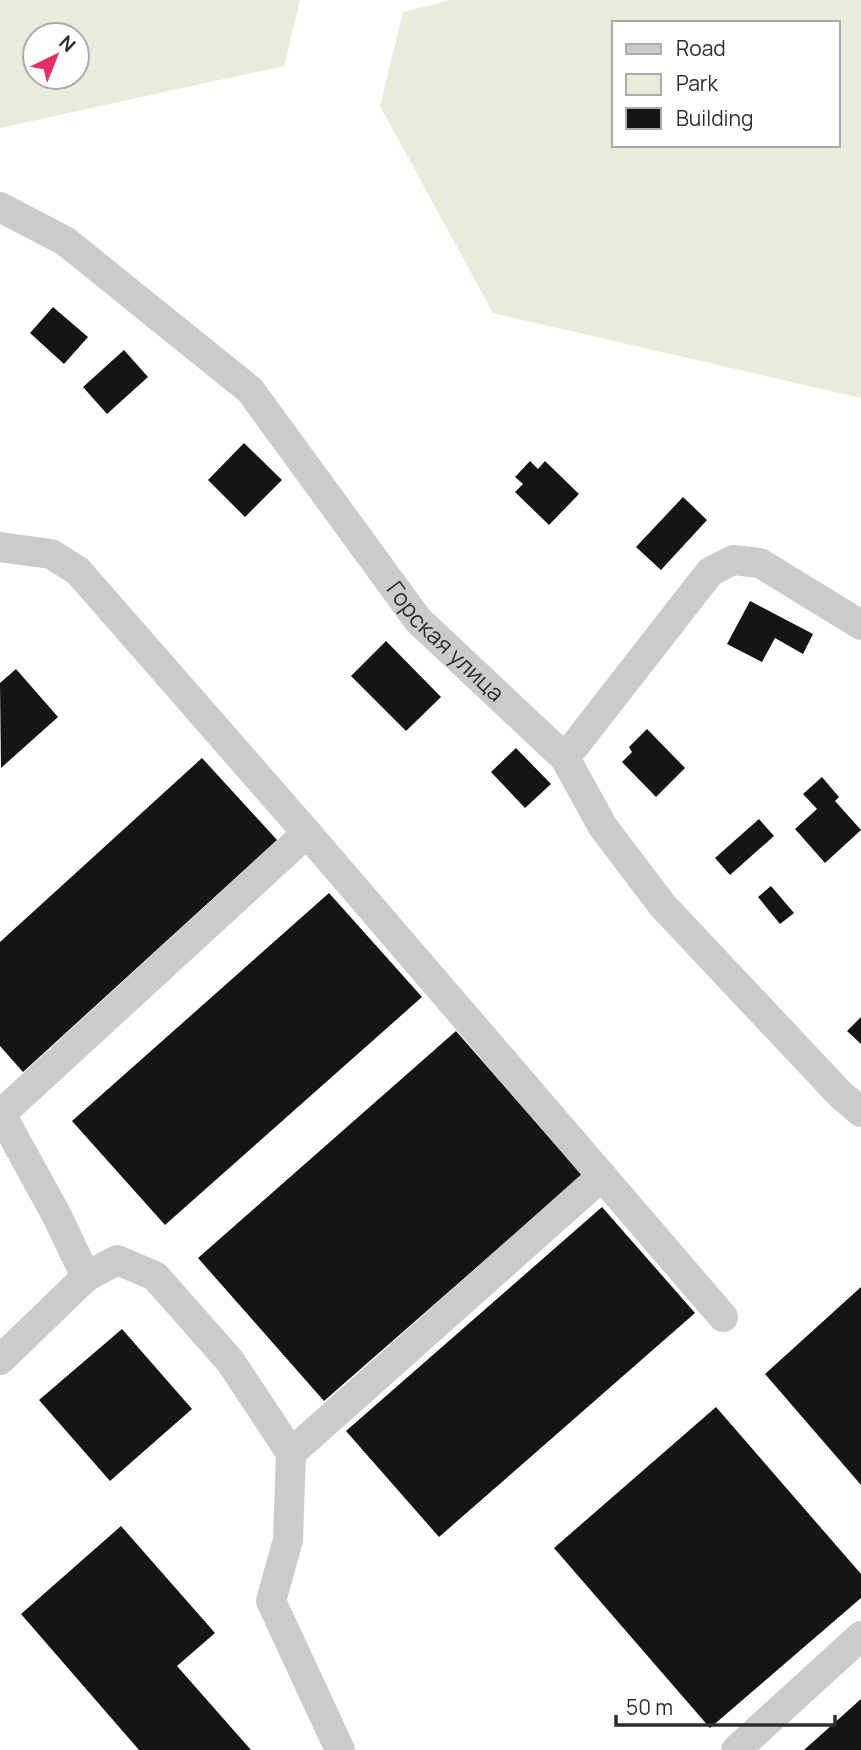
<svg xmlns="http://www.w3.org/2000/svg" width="861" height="1750" viewBox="0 0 861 1750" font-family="Manrope,sans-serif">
<rect width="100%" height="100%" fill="#fff"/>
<path fill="#e7ecdb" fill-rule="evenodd" d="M0,0H300L284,66L0,128ZM35,35H77V77H35Z
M451,0H861V398L493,313L380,106L403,12ZM614,23H838V145H614Z"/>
<path fill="#151515" d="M53,307L88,337L64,364L30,333Z
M124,350L148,377L107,414L83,387Z
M244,443L282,480L245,517L208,480Z
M530,461L538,469L545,461L579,494L549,525L515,492L523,484L515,477Z
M683,497L707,520L661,570L636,547Z
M750,601L813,634L803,654L775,638L762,662L727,644Z
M386,641L441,697L406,731L351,676Z
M16,669L58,717L1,768L0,683Z
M647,729L685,768L656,797L622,762L632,752L629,747Z
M516,748L551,784L525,808L491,772Z
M202,758L277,840L23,1072L0,1046V942Z
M822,777L839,797L835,801L861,830L825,863L795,829L817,809L803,794Z
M759,819L774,836L730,875L715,858Z
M771,886L794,913L780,924L758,897Z
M329,893L422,997L165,1225L72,1121Z
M861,1017V1044L847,1031Z
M456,1031L582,1175L324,1401L198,1258Z
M602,1207L695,1313L439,1537L346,1431Z
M861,1287V1485L765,1374Z
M122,1329L192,1409L110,1481L39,1400Z
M716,1407L861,1574V1598L710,1728L554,1548Z
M121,1526L215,1633L177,1666L251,1750H139L21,1614Z
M861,1699V1750H804Z"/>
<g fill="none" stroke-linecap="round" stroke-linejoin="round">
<g stroke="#cbcbcb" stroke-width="30">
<path id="s1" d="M0,207L65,241L250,390L418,620L565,758L603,827L663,906L840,1094L861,1112"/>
<path d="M0,547L51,554L78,571L307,833L723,1317"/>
<path d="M565,758L710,572L733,560L760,563L861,625"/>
<path d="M86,1277L117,1260L155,1276L230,1361L291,1453L288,1540L271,1601L340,1750"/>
<path d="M0,1360L86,1277L56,1214L1,1114L307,833"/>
<path d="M291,1453L602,1176"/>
<path d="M736,1750L861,1636"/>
</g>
</g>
<g text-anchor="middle" stroke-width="7" stroke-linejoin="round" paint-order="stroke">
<g font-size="23" fill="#2e2e2e" stroke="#fff">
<text dy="8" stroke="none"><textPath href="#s1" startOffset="630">Горская улица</textPath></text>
</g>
</g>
<rect x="612" y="21" width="228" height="126" fill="#ffffff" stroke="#ababab" stroke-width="2"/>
<rect x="626" y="44" width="35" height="10" fill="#cbcbcb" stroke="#ababab" stroke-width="2"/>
<text x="676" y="56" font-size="21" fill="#2e2e2e">Road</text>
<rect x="626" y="74" width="35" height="21" fill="#e7ecdb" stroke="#ababab" stroke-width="2"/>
<text x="676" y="91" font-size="21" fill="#2e2e2e">Park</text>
<rect x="626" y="108" width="35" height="21" fill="#151515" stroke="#ababab" stroke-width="2"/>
<text x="676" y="126" font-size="21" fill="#2e2e2e">Building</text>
<g transform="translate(56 56) rotate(43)"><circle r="33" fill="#ffffff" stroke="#ababab" stroke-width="2"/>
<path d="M0-5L12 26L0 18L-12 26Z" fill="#e72e62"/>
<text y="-10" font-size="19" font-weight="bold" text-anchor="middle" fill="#2e2e2e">N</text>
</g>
<path d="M616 1715v10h219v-10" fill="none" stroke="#2e2e2e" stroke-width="3.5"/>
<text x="626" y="1715" font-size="21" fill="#2e2e2e" stroke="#ffffff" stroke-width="5" paint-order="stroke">50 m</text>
</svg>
